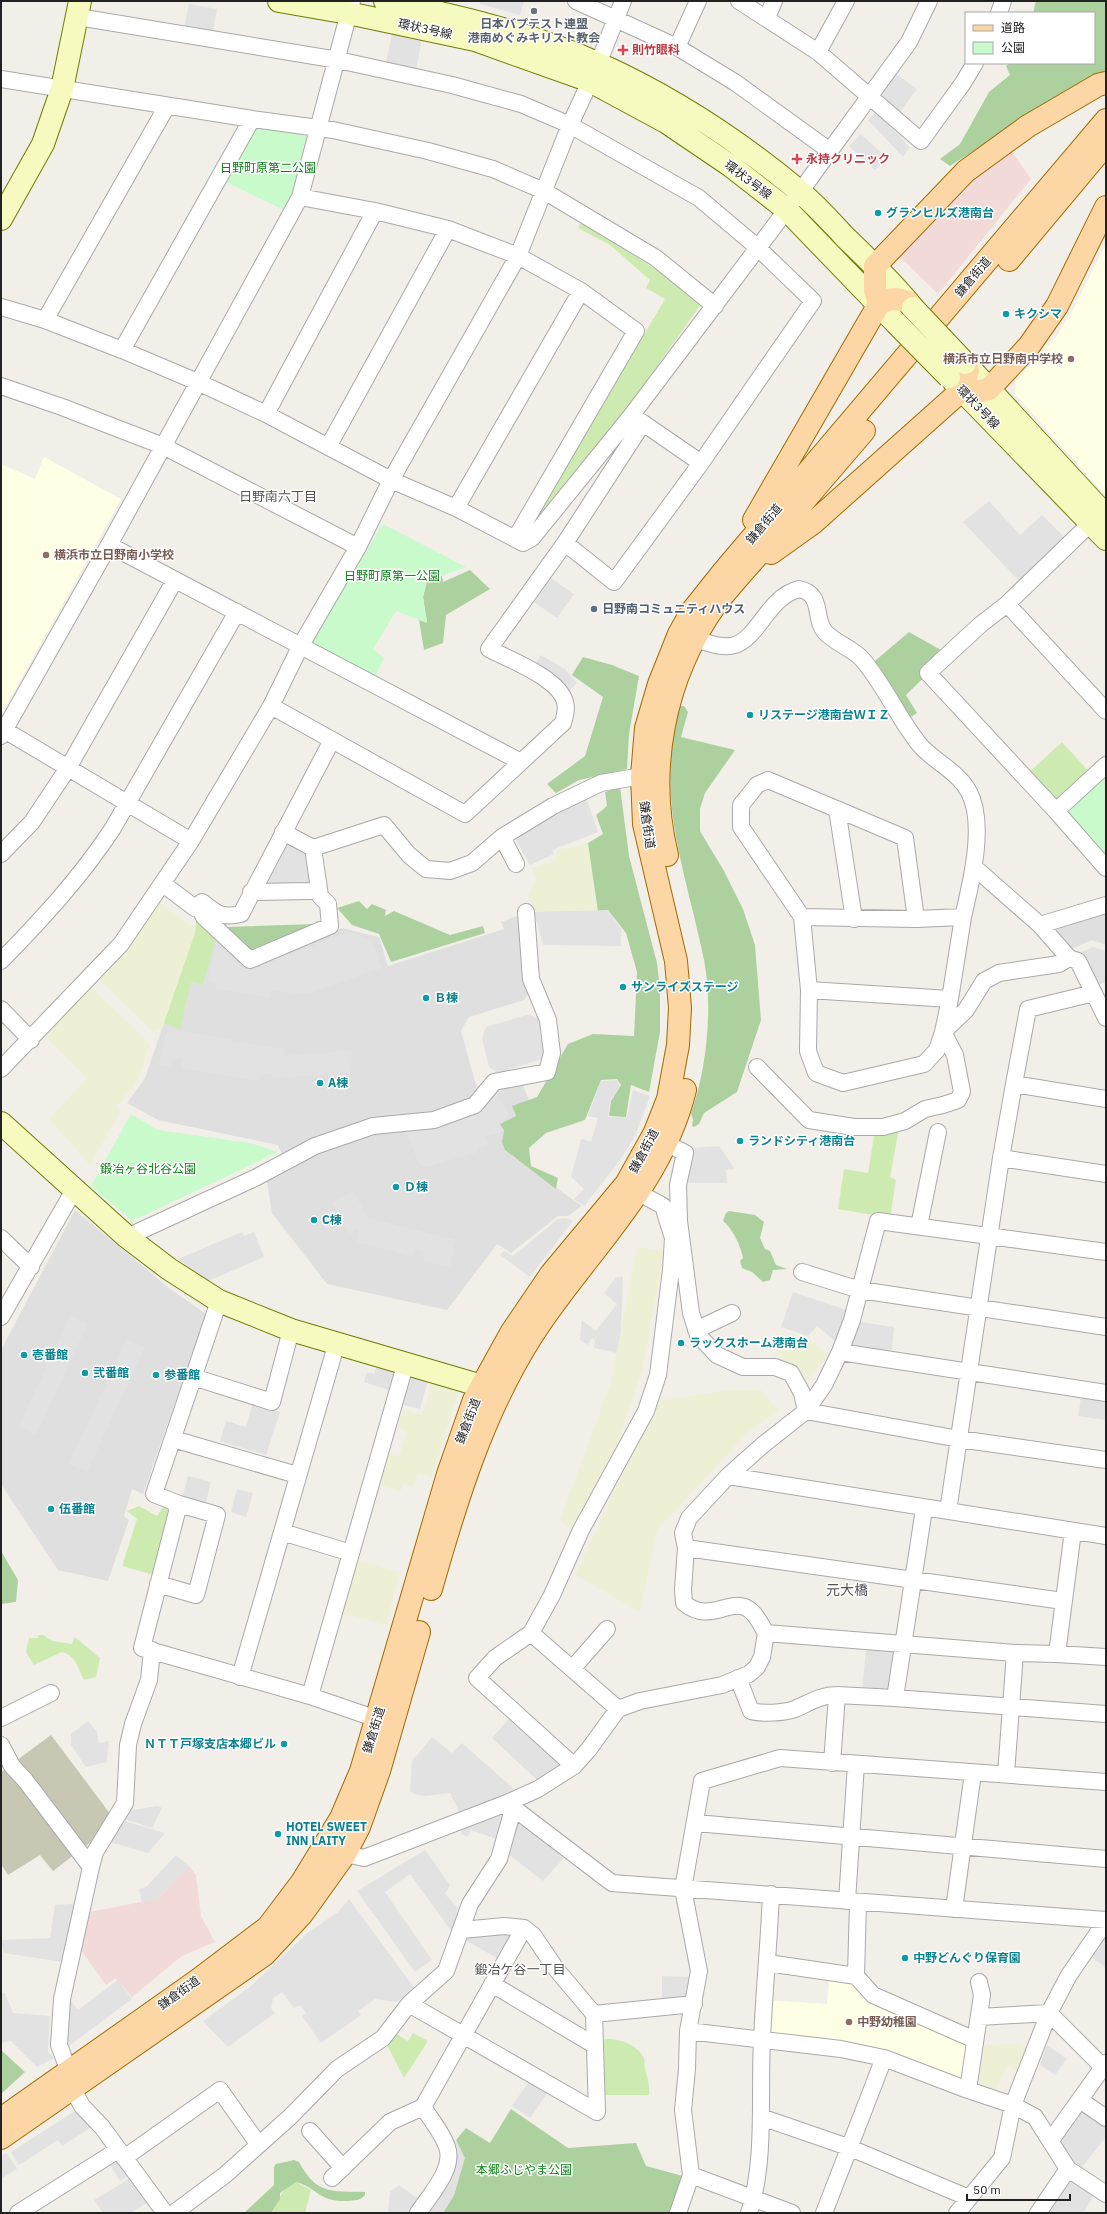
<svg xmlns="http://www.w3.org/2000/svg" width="1107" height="2214" viewBox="0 0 1107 2214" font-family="'IBM Plex Sans','Noto Sans JP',sans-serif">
<rect width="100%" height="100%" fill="#f2efe9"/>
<path fill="#e0dfdf" d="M1106,905V945L1092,940L1064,952L1040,925Z
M197,916L248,970L342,928L379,937L388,966L504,929L501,922L517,916L530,991L524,1000L469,1017L461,1031L476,1085L501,1091L522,1083L529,1100L512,1106L516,1116L504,1130L502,1142L513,1157L582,1206L568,1216H558L511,1253L497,1244L447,1310L327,1284L272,1213L266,1176L287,1167L278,1145L158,1120L127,1103L145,1078L195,933Z
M75,1210L169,1288L206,1314L143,1494L132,1489L124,1516L129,1520L108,1581L58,1570L1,1484V1350Z"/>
<path fill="#f2dad9" d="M1010,149L1031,179L938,294L900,257L919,234L966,190L982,170Z
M189,1866L196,1875L201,1916L215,1942L182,1956L132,1997L116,1978L106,1985L80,1949L89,1912L157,1899Z"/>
<path fill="#ffffe5" d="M1106,244V496L1015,394L1016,381L1056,337L1074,308Z
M44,457L121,499L1,715V464L35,479Z
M829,1981L854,1983L975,2040L968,2090L884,2058L762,2040L765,2000L827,2004Z"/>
<path fill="#c7c7b4" d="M51,1735L111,1815L91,1842L53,1871L40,1855L8,1875L1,1864V1772Z"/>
<path fill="#eef0d5" d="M588,843L598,912H534L528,893L537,881L532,868L556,860L557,850Z
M160,903L193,927L195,933L163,1027L154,1033L100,980Z
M91,987L150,1044L138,1081L116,1107L121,1110L90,1165L49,1119L87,1078L45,1036Z
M637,1247L664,1251L642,1371L620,1436L576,1534L560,1520L611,1382Z
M788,1333L810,1340L829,1355L807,1380L792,1365L774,1355Z
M432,1382L459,1390L432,1477L418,1473L413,1487L403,1484L401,1491L380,1485L389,1454L399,1456L407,1432L397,1428L403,1409L422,1415Z
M727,1390H761L779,1411L748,1432L657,1530L640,1612L575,1575L657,1401Z
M355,1560L400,1572L386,1625L341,1613Z
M1019,2044L1031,2050L1021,2072L1007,2067L995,2092L975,2084L983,2045Z"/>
<path fill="#cdebb0" d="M581,222L671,279L701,304L627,409L527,533L665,299L646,288L650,280L610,245L578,228Z
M1062,742L1093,776L1056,811L1024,777Z
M197,916L215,941L203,985L191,982L180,1029L164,1023L195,933Z
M899,1129L890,1177L896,1180L890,1218L838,1209L844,1169L868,1173L874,1136Z
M165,1504L170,1514L154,1575L122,1566L137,1519L127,1511L139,1506L157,1516Z
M38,1635H43L53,1641L72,1644L75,1637L100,1658L96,1677L84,1680C78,1668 76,1656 62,1652L34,1665L26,1652L29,1638H38Z
M395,2033L408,2041L413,2033L428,2041L404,2078L386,2043Z
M606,2039C619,2038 638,2045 644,2058C645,2061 644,2066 645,2070C648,2079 650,2085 649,2095H597L600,2044Z
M296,2182L311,2190L305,2213H271C281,2200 279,2189 296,2182Z"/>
<path fill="#add19e" d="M1036,1H1106V71L1057,97L950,166L940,159L960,144L989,92L1010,75L1006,66L1010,63H1094V13H1033Z
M470,570L490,589L446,615L443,643L424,650L419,620L427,622L423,597L427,581L442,576L443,582Z
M909,632L948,654L906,695L917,713L904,722L869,666Z
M583,657L612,665L639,676L629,734L627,769L579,780L556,793L547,784L585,756L603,697L572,675Z
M680,706H684L688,712L681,737L735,750L705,793L700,809V831L724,871L743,909L755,945L761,1020L737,1092L704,1113L699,1124L694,1127L692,1126L693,1120L691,1113C707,1069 713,1006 704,960C686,871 654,798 680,706Z
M620,787L629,856L657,963L660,989V1032L649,1092L631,1085L626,1117L609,1116L611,1101L621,1085L617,1079L601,1080L585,1120L546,1133L529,1148L531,1166L558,1178L556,1189L505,1150L502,1142L504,1130L500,1124L516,1116L512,1106L537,1097L568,1044L593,1034L634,1036L637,972L626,933L608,910L598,912L588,843L603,834L596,815L607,806L605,792Z
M359,901L367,909L372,904L386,910L385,916L394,911L450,935L483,926L485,933L391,962L379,934L352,925L337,908Z
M316,924L250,950L227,927Z
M729,1211L755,1215L764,1222L760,1238L765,1249L770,1251L776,1265L787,1269L773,1270L770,1280L763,1282L752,1272L742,1268L740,1261L743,1258C741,1246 732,1228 723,1221L726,1213Z
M1,1551L18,1580L16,1602L1,1604Z
M1,2050L25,2072L1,2094Z
M511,2109L568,2148L636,2143L646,2166L683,2176L672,2213H443L454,2195L464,2158L456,2140L466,2128L490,2143Z
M294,2160L299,2162C317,2195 331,2191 365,2192V2195C360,2201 355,2200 348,2201C317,2202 320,2189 296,2182L280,2193V2199L271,2213H244L274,2185V2167L276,2164Z"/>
<path fill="#c8facc" d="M261,127L308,136L293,193L284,210L226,182L253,130Z
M383,524L466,567L427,581L423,597L427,623L396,611L373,649L384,658L376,675L313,647V638Z
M1106,765V868L1060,816Z
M131,1114L158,1130L250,1143L278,1152L132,1221L91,1186Z"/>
<path fill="#e2e2e2" d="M480,1H524L520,15L480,4Z
M189,4L217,9L213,32L184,28Z
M392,33L422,39L416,69L386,63Z
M895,73L917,89L900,112L881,97L880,90Z
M876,112L910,147L903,157L868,120Z
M861,134L887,158L875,170L849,146Z
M989,501L1020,535L1042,515L1064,537L1019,581L963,522Z
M548,576L574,594L557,618L531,600Z
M541,655L565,669L577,683L569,691L561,682L534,666Z
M586,797L598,832L552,850L554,854L530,865L515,838L538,822Z
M293,842L307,854L306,863L310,885L265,887L262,883L285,843Z
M608,910L621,929V946L543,945L534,912Z
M349,932L373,941L381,968L307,994L272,991L269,998L216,988L215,983L208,981L217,943L246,971Z
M1093,947L1106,951V982L1091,987L1077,954Z
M530,1014L538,1019L546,1051L542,1059L498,1073L489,1067L482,1038L486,1027Z
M168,1028L277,1048L284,1047L285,1056L352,1050L351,1073L271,1078V1074H261L260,1081L181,1068L182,1059L173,1058L171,1067L159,1065Z
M617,1080L620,1086L610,1101L608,1117H627L633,1090L650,1096L635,1136L618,1163L584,1206L574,1199L584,1189L571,1177L581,1139L591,1141L598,1118L588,1116L601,1081Z
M497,1094L510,1117L499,1122L502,1132L486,1136L489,1145L477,1149L478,1152L426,1167L419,1164L406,1131L478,1107Z
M719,1146L735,1169L726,1170L727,1183H686L691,1148Z
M353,1191L368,1218L456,1240L450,1267L423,1261L425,1252L416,1249L414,1257L357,1242L359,1232L358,1229L349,1234L332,1203Z
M566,1218L573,1221L530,1277L500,1255L504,1251L513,1256L558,1219Z
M242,1232L244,1236L254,1232L264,1257L208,1281L178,1259Z
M616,1277H623L621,1329L617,1353L594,1348L595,1340L592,1338L588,1345L580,1340L582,1320L596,1331L617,1304L604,1293Z
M793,1292L847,1310L836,1342L817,1326L808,1336L781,1327Z
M71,1315L88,1323L36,1435L18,1427Z
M860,1322L894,1327L892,1350L861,1348L852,1344Z
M127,1339L145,1347L87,1472L69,1464Z
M378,1362L396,1371L389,1390L364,1382L367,1372L374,1374Z
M409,1371L429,1377L420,1409L400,1404Z
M1081,1398L1106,1402V1420L1078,1416Z
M253,1403L280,1412L266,1455L220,1441L226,1421L246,1427Z
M188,1476L211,1482L205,1505L182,1498Z
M237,1489L253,1493L246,1517L231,1512Z
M866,1649L893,1650L890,1692L862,1691Z
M511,1717L562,1763L537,1780L492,1738Z
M88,1721L97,1732L99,1743L109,1741L107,1762L86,1767L71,1745V1734Z
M432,1737L452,1753L462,1743L515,1790L461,1815L450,1793L426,1796L417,1795L410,1791L412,1761Z
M158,1806L162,1808L152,1828L124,1819L132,1810Z
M501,1813L508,1825L499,1840L471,1830L468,1837L461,1834V1829Z
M519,1819L565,1857L543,1881L507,1853Z
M124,1821L165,1833L148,1853L110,1842Z
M425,1850L450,1885L445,1894L458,1908L452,1932L410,1874L385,1892L432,1960L415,1972L357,1891Z
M176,1855L189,1866L157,1899L142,1902L139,1889L146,1887Z
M349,1899L415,1989L397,2002L375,1999L358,2011L361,2015L321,2043L302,2016L306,2013L300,2005L294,2008L282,1992L273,1998L271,2008L275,2013L228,2047L203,2021L250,1987L306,1934L338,1912Z
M72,1904L77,1906L63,1962L4,1953L1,1940L50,1938L55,1905Z
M517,1931L500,1960L464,1939L467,1934Z
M1106,1933V1968L1090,1956Z
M662,1976L690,1977L688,1995L683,2000L662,2002Z
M118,1980L132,1999L69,2046L65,2041L68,1997L78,2010Z
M1,1993H5L13,2013L50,2016L48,2052L54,2058L37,2067L11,2041L1,2043Z
M1047,2045L1067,2059L1055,2075L1040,2065Z
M530,2080L548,2092L530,2118L512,2106Z
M75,2111L93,2126L62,2146L58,2140L19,2165L11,2152Z
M1081,2111L1086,2112L1106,2126V2137L1081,2168L1074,2164L1061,2143V2137Z
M456,2140L465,2158L454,2195L443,2213H388L390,2192L399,2185L424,2203L448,2148Z
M7,2153L17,2169L1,2179V2156Z
M118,2161L131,2174L120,2181L110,2165Z
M132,2177L148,2202L131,2213H103L94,2200Z
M1075,2179L1096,2192L1083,2213H1046L1069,2180Z"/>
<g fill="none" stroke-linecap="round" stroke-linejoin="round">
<g stroke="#a9a9a9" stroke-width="18">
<path id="street" d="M576,1L677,47L736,83L830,151
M739,1L818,52L921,141L963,83L975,63
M999,13L1003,1
M78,17L338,60L452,85L521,104L570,125L699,198L757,247L813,301L701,463L643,423
M767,18L774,1
M677,47L698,1
M818,52L846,1
M1,79L252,119L333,130L428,151L493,169L544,191L656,258L715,306
M300,197L375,211L448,229L518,256L581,291L636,331L515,539
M1,307L45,320L122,350L200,383L266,414L391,480L456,508L523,543L532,538L631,416
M45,320L167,106
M122,350L252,119
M1,386L62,407L163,446L358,547
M266,414L375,211
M328,447L448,229
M456,508L581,291
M1098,516L1007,604L980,625L928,673L1056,811L1106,868
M565,543L614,582L701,463
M109,545L521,762
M1007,604L1106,711
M685,636C699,639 720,650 735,645C759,637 768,597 799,589C824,594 813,618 825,632C835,643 852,648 862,659C884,684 898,718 919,744C934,762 958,771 969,792C986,824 971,883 963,917
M271,706L465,814L563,723C565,716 567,709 565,702C559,678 510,660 489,649L565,543L643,423L631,416L800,192L909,42L929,1
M1,728L191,841
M1,736L109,545L300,197L352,1
M837,809L854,919
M1056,811L1106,765
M283,832L313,848L384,825L409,855L426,869L450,871L472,863L502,837L553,806L601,783L642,776
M502,837L516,864
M1,854L32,822L68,768L175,580
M163,884L195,908L202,902C217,914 221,918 241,914L332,740
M251,892L311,891
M198,905L204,917L250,960L330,926L328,904L320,896L313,848
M802,917L741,827V805L757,785L768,780L905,838L916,919
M1040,925L1106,905
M1069,958L1078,961L1106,1018
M1,961C42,919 81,877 113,828L237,612
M809,990L950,999L963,917L916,919L802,917L809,990L808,1051L816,1073L843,1083L924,1064L937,1050L943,1032L966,1010L984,981L999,973L1059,964L1069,958L1040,925L974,867
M1,1009L31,1040
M757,1067L809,1120L854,1127H883L905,1121L925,1109L943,1105L958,1100L962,1092L955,1055L943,1032L950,999
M1,1069L121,944L191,841L271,706L301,645L358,547L391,480L518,256L570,125L598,64L623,1
M1014,1084L1028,1009L1094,993
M666,1143L685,1153L678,1185L679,1221L691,1313L698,1335L717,1355L743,1367H775L791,1373L802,1393L806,1411
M1001,1158L1106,1174
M919,1226L938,1132
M127,1237L255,1178L315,1146L373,1126L434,1120L475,1105L494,1082L547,1072L552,1053L548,1020L531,979L526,912
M1,1238L31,1267
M802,1272L860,1290L1106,1327
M219,1301L154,1494L179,1504L142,1648L310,1696L377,1719
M1,1317L74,1190
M696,1330L732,1313
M840,1352L1106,1393
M193,1377L272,1402L291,1330
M806,1411L959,1439L1106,1460
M173,1439L297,1475
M728,1476L1106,1536
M948,1511L1001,1158L1014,1084L1106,1099
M282,1532L351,1553
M686,1548L1063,1601
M158,1584L196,1595L217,1515L179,1504
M531,1633L618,1709
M766,1633L1015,1653L1057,1654L1106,1657
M152,1650L149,1680L133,1724L128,1745L125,1803L95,1852L91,1867L62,1999L59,2045L66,2064L67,2079L82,2106L102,2127L165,2213
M1057,1654L1073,1531
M572,1669L607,1629
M240,1677L337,1342
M738,1678L751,1711C762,1714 784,1713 795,1709C809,1703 820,1695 837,1695
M310,1696L406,1362
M895,1698L924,1509
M1,1718L51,1693
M1,1745L12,1766L25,1780L91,1867
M832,1763L837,1695L895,1698L1106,1714
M574,1766L477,1678L495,1658L531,1633L552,1595L581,1530L646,1411L658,1375L671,1270L673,1238L663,1206L639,1193
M1006,1774L1015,1653
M507,1803L612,1883L1106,1920
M696,1823L1106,1859
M336,1852L364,1858L507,1803L538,1789L574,1766L589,1749L618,1709L640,1701L722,1685L749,1674L757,1667L762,1657L766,1633C762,1627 758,1617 752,1612C733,1593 711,1626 684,1603L683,1589L686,1548L683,1533L689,1518L728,1476L764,1444L806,1411L824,1385L840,1352L852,1320L878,1221L1106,1252
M847,1901L856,1764
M954,1909L973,1773
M768,1963L856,1976L873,1995L975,2040
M856,1976L858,1902
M492,1984L594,2045
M409,2004L597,2112L594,2014L556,1969L533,1935L524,1928L504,1926L462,1930
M594,2014L694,2004
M979,2017L1049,2013L1103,2067
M688,2031L841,2049L884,2058L968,2090L1013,2105L1035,2117L1068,2169L1106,2194
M968,2090L982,1995L979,1982
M1080,2100L1106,2118
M761,2117L848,2147L969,2198
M310,2131L343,2168
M1051,2140L1106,2063
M124,2158L220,2090L259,2145
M691,2175L792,2213
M332,2178L390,2122L423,2107L524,1928
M18,2213L118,2150
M174,2213L225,2175L290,2117L337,2069L383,2038L409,2004L446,1971L470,1904L499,1859L512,1813L507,1803
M418,2213C429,2196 455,2169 447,2147C442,2132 431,2120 423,2107
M678,2213L691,2175L683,2110L687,2069L688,2031L699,1971L683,1889L702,1781L780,1758L1106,1782
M749,2213C766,2161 759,2095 762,2040C764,1992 769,1943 771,1894
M824,2213L884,2058
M957,2213L1002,2158L1013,2105L1049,2013L1069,1975L1106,1921
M1038,2213L1068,2169"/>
</g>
<g stroke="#707d05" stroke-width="24">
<path id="secondary" d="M279,1L348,13L475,40L590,81L666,122L731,166L786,209L896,323
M385,1C458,16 531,33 599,64C670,96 739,141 799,191C816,205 831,222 846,238C869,260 893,283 913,308
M1,219L43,144L62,89L80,1
M965,363L1106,516
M954,382L1106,539
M1,1123L127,1237L169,1269L219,1301L291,1330L499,1391"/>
</g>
<g stroke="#a06b00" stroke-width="24">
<path id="primary" d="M1009,260L1106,144
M879,304L875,290V266L966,171L1028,126L1098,85L1106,83
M962,390L976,392L989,389L1029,346L1057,306L1106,207
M754,520L879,304C890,298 897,298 908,302
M771,553L813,523L962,390L968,371L965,363
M667,855C646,769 664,677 716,604C733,582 753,561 771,540C802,503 833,467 864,431
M431,1589C456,1501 483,1412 533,1334C586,1252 661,1188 685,1090
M1,2119L198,1980L268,1927L302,1882L341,1818L361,1771L448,1474L474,1400L511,1333L551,1274L626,1184L655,1132L668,1099L678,1045L680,1008L676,961L644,824L642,776L646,728L659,684L679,634L692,611L723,572L1106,120
M1,2138L264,1955L302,1914L345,1854L359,1827L379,1771L419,1632"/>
</g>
<use href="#street" stroke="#fff" stroke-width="16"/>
<use href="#secondary" stroke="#f7fabf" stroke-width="22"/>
<use href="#primary" stroke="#fcd6a4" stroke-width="22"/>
<g stroke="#707d05" stroke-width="24" stroke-linecap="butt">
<path id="secondary-bridge" d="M913,308L965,363
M896,323L949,377"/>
</g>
<use href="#secondary-bridge" stroke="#f7fabf" stroke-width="22"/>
</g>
<circle fill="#6b7280" stroke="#fff" stroke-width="1.5" cx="534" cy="11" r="4"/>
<g fill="#e0444e" stroke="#fff" stroke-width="1.5">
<path d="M621 44h4v4h4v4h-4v4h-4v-4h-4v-4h4z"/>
<path d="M795 153h4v4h4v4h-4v4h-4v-4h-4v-4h4z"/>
</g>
<g fill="#0f9aa8" stroke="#fff" stroke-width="1.5">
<circle cx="878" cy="213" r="4"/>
<circle cx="1006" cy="314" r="4"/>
<circle cx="750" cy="715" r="4"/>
<circle cx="623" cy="987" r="4"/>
<circle cx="426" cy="998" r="4"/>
<circle cx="320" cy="1083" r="4"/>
<circle cx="740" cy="1141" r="4"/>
<circle cx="396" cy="1187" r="4"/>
<circle cx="314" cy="1220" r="4"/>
<circle cx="681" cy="1343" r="4"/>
<circle cx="24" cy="1355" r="4"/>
<circle cx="85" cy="1373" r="4"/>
<circle cx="156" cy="1375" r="4"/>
<circle cx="51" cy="1509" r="4"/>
<circle cx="284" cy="1744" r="4"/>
<circle cx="278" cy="1834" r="4"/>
<circle cx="905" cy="1958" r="4"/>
</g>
<g fill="#8d6e63" stroke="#fff" stroke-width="1.5">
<circle cx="1071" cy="359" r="4"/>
<circle cx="46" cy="555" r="4"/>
<circle cx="849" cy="2022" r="4"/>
</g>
<circle fill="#5c6f8a" stroke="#fff" stroke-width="1.5" cx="594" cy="609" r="4"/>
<g text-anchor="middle" stroke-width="3" stroke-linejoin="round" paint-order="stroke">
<g font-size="12" font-weight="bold" fill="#5b616d" stroke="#fff">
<text x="534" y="28">日本バプテスト連盟<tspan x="534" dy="14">港南めぐみキリスト教会</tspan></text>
</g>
<g font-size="12" fill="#222" stroke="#fff">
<text transform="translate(425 29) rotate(12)" y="4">環状3号線</text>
<text transform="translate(748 180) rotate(37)" y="4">環状3号線</text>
<text transform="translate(973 277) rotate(-50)" y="4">鎌倉街道</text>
<text transform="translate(978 407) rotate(46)" y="4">環状3号線</text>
<text transform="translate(764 524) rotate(-50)" y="4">鎌倉街道</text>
<text transform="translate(647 825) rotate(82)" y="4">鎌倉街道</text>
<text transform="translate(644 1151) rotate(-62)" y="4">鎌倉街道</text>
<text transform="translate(468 1421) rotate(-69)" y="4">鎌倉街道</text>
<text transform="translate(374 1730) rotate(-73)" y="4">鎌倉街道</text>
<text transform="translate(179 1993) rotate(-36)" y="4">鎌倉街道</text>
</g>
<g font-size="12" font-weight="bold" fill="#be3a42" stroke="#fff" text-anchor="start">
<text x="632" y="54">則竹眼科</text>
<text x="806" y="163">永持クリニック</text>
</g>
<g font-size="12" fill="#0c8416" stroke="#fff">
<text x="268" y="172">日野町原第二公園</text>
<text x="392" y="580">日野町原第一公園</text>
<text x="148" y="1173">鍛冶ヶ谷北谷公園</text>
<text x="524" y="2174">本郷ふじやま公園</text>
</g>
<g font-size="12" font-weight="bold" fill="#0d838f" stroke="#fff" text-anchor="start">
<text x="886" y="217">グランヒルズ港南台</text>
<text x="1014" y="318">キクシマ</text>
<text x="758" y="719">リステージ港南台ＷＩＺ</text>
<text x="631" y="991">サンライズステージ</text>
<text x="434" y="1002">Ｂ棟</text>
<text x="328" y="1087">A棟</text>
<text x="748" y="1145">ランドシティ港南台</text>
<text x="404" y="1191">Ｄ棟</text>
<text x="322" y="1224">C棟</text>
<text x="689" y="1347">ラックスホーム港南台</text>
<text x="32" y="1359">壱番館</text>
<text x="93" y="1377">弐番館</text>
<text x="164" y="1379">参番館</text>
<text x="59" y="1513">伍番館</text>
<text x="276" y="1748" text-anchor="end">ＮＴＴ戸塚支店本郷ビル</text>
<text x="286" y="1831">HOTEL SWEET<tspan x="286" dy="14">INN LAITY</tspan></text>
<text x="913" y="1962">中野どんぐり保育園</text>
</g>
<g font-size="12" font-weight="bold" fill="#785e54" stroke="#fff" text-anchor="start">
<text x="1063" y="363" text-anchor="end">横浜市立日野南中学校</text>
<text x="54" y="559">横浜市立日野南小学校</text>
<text x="857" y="2026">中野幼稚園</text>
</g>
<g font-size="12" font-weight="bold" fill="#4e5e75" stroke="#fff" text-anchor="start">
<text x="602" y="613">日野南コミュニティハウス</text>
</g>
<g font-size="13" fill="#555" stroke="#fff">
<text x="278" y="501">日野南六丁目</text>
<text x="520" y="1974">鍛冶ケ谷一丁目</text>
</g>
<g font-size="14" fill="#555" stroke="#fff">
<text x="847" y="1595">元大橋</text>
</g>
</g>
<rect width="1107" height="2214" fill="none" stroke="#222222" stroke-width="4"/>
<rect x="965" y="12" width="130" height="52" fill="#ffffff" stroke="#a7a7a7"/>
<rect x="973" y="25" width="20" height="6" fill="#fcd6a4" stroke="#a7a7a7"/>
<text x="1001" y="32" font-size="12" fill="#222222">道路</text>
<rect x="973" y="42" width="20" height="12" fill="#c8facc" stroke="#a7a7a7"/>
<text x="1001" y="52" font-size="12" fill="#222222">公園</text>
<path d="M967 2194v6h103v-6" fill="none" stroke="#222222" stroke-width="2"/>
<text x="973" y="2194" font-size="12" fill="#222222" stroke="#ffffff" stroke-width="3" paint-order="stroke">50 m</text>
</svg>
